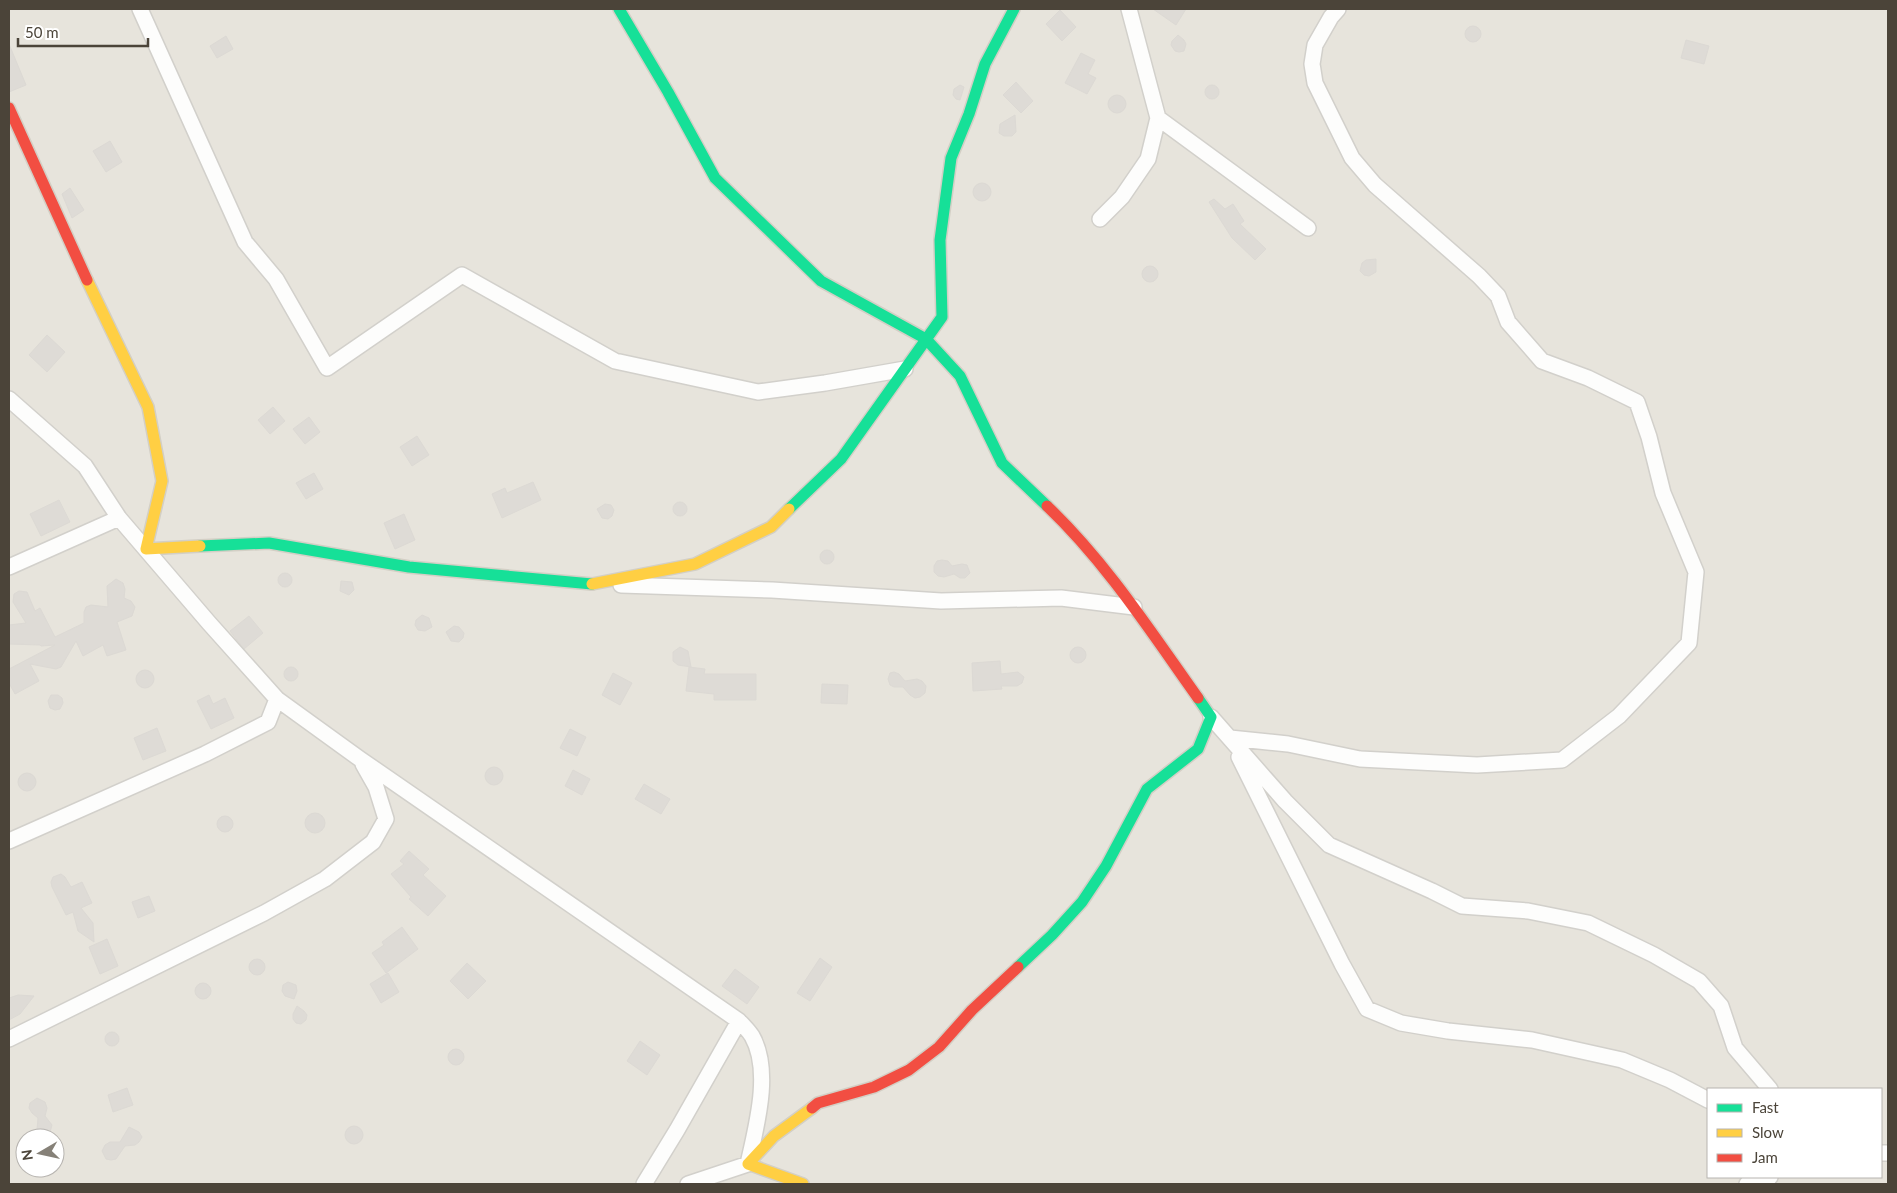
<svg xmlns="http://www.w3.org/2000/svg" width="1897" height="1193" viewBox="0 0 1897 1193" font-family="Lato,sans-serif">
<rect width="100%" height="100%" fill="#f4f2ee"/>
<path fill="#e7e4dc" fill-rule="evenodd" d="M9,9H1888V1184H9ZM1708,1089H1881V1177H1708ZM25,1138H55V1168H25Z"/>
<path fill="#dedbd6" stroke="#dcd9d4" d="M1153,9H1186L1176,25Z
M1060,10L1076,27L1062,41L1046,24Z
M1465 34a8 8 0 1 1 16 0a8 8 0 1 1-16 0Z
M1178,35L1184,40L1186,44L1184,51L1179,52L1175,51L1171,45L1172,41Z
M226,36L233,49L217,58L210,46Z
M1686,40L1709,46L1704,64L1681,58Z
M9,44L26,85L9,92Z
M1081,53L1095,60L1088,74L1096,78L1087,94L1065,83Z
M1016,82L1033,101L1021,113L1003,95Z
M1205 92a7 7 0 1 1 14 0a7 7 0 1 1-14 0Z
M960,85L964,87L960,100L956,99L953,95L954,89Z
M1108 104a9 9 0 1 1 18 0a9 9 0 1 1-18 0Z
M1015,115L1016,132L1012,136H1004L999,133L1000,124Z
M110,141L122,162L106,172L93,151Z
M973 192a9 9 0 1 1 18 0a9 9 0 1 1-18 0Z
M70,188L84,210L72,218L62,194Z
M1214,199L1225,209L1233,204L1244,221L1240,224L1266,249L1255,260L1232,238L1209,202Z
M1376,259V272L1369,276L1364,275L1360,271L1362,263L1366,260Z
M1142 274a8 8 0 1 1 16 0a8 8 0 1 1-16 0Z
M47,335L65,352L47,372L29,355Z
M273,407L285,421L270,434L258,420Z
M309,417L320,432L305,444L293,429Z
M417,436L429,455L412,466L400,447Z
M314,473L323,489L306,499L296,483Z
M533,482L541,500L502,518L492,494L505,488L507,493Z
M59,500L70,522L41,536L30,514Z
M673 509a7 7 0 1 1 14 0a7 7 0 1 1-14 0Z
M605,504L611,505L614,510L612,516L608,519L602,518L597,509Z
M404,514L415,540L395,549L384,523Z
M820 557a7 7 0 1 1 14 0a7 7 0 1 1-14 0Z
M942,560L948,561L952,566L962,564L967,565L970,573L965,578H960L954,574L944,577L938,576L934,572V566L937,561Z
M278 580a7 7 0 1 1 14 0a7 7 0 1 1-14 0Z
M116,579L123,583L125,589L124,598L131,601L135,607L132,616L117,622L126,650L107,656L103,645L83,656L76,641L61,667L56,669L30,664L39,681L15,694L9,683V669L55,645L41,646L40,645L9,644V625L26,623L13,602L14,594L19,591L27,592L35,611L40,608L55,637L84,623V612L86,607L91,605L108,607L107,586Z
M341,581L352,582L354,590L349,595L340,591Z
M422,615L429,618L432,627L425,631L418,630L415,625L416,620Z
M249,616L263,633L244,649L230,631Z
M454,626L459,627L464,633L463,638L459,642L451,641L446,632Z
M1070 655a8 8 0 1 1 16 0a8 8 0 1 1-16 0Z
M680,647L688,651L691,667L678,665L673,661V652Z
M1000,661L1001,674L1018,672L1024,677L1022,683L1017,686H1001L1002,689L973,691L972,663Z
M284 674a7 7 0 1 1 14 0a7 7 0 1 1-14 0Z
M689,667L705,669L704,674H756V700H714V694L686,691Z
M136 679a9 9 0 1 1 18 0a9 9 0 1 1-18 0Z
M894,672L899,674L905,681L917,679L922,681L926,686L925,693L920,697L915,698L910,695L903,687H894L890,685L888,679L890,673Z
M613,673L632,683L620,705L602,695Z
M822,684L848,685L847,704L821,703Z
M51,695H58L62,698L63,703L60,709L55,710L50,708L48,701Z
M209,695L213,704L225,698L234,718L211,729L197,701Z
M157,728L166,751L143,760L134,738Z
M570,729L586,737L577,756L560,748Z
M485 776a9 9 0 1 1 18 0a9 9 0 1 1-18 0Z
M573,770L590,779L582,795L565,786Z
M18 782a9 9 0 1 1 18 0a9 9 0 1 1-18 0Z
M644,784L670,799L661,814L635,799Z
M305 823a10 10 0 1 1 20 0a10 10 0 1 1-20 0Z
M217 824a8 8 0 1 1 16 0a8 8 0 1 1-16 0Z
M409,851L429,869L423,875L446,896L428,916L409,899L411,897L391,874L404,864L400,861Z
M61,874L65,877L71,887L82,882L92,903L81,908L93,923L94,942L78,931L73,912L66,915L52,887L51,882L53,877Z
M149,896L155,911L138,918L132,902Z
M402,927L418,949L386,973L372,953L384,945L382,942Z
M107,939L118,966L100,974L89,947Z
M820,958L832,967L810,1001L797,993Z
M249 967a8 8 0 1 1 16 0a8 8 0 1 1-16 0Z
M467,963L486,981L468,999L450,981Z
M735,969L759,987L747,1004L722,986Z
M388,973L399,992L381,1003L370,984Z
M288,982L296,985L297,991L294,999L285,996L282,991L283,985Z
M195 991a8 8 0 1 1 16 0a8 8 0 1 1-16 0Z
M18,995L34,996L20,1014L9,1020V998Z
M297,1006L304,1011L307,1015L306,1020L301,1024L296,1023L293,1019V1014Z
M105 1039a7 7 0 1 1 14 0a7 7 0 1 1-14 0Z
M640,1041L660,1055L647,1075L627,1061Z
M448 1057a8 8 0 1 1 16 0a8 8 0 1 1-16 0Z
M127,1088L133,1105L113,1112L108,1095Z
M37,1098L45,1102L47,1108L45,1116L52,1125L50,1132L46,1134L41,1133L37,1130L38,1118L32,1113L29,1108L30,1103Z
M345 1135a9 9 0 1 1 18 0a9 9 0 1 1-18 0Z
M129,1127L139,1132L142,1137L139,1142L135,1145L125,1146L116,1159L111,1160L106,1159L102,1151L105,1145L110,1142H120Z"/>
<g fill="none" stroke-linecap="round" stroke-linejoin="round">
<g stroke="#d2d0cb" stroke-width="18">
<path id="street" d="M140,9L245,242L276,279L327,368L462,275L615,361L758,392L825,383L905,369
M1158,118L1308,228
M1100,219L1122,197L1148,159L1158,118L1129,9
M9,399L85,466L119,518L209,623L277,699L360,759L739,1021C743,1025 748,1030 752,1036C772,1071 756,1127 748,1164L688,1184
M9,567L119,518
M621,585L772,590L941,601L1061,598L1134,607
M1211,717L1285,801L1329,845L1432,891L1462,906L1528,911L1588,923L1654,955L1699,981L1721,1006L1735,1048L1770,1089
M1230,738L1288,744L1360,759L1477,765L1562,760L1619,716L1689,643L1696,572L1663,493L1649,437L1637,402L1588,378L1542,361L1508,322L1498,296L1479,276L1375,185L1352,158L1315,83L1312,64L1315,45L1331,17L1338,9
M1239,757L1342,964L1367,1009L1401,1023L1448,1031L1532,1040L1622,1060L1670,1080L1708,1100
M9,841L205,754L268,722L277,699
M9,1039L264,913L325,879L373,842L386,819L376,787L363,764
M1881,1153H1888
M644,1184L677,1130L739,1021
M1747,1184L1770,1177"/>
</g>
<g stroke="#d3cfc5" stroke-width="14">
<path id="fast" d="M619,9L668,92L715,178L821,281L926,339L960,376L1002,463L1047,506
M789,509L841,459L942,317L940,240L951,158L969,114L985,64L1014,9
M200,546L269,543L409,567L592,584
M1018,967L1052,935L1082,902L1106,866L1147,789L1198,749L1211,717L1198,698"/>
</g>
<g stroke="#d3cfc5" stroke-width="14">
<path id="slow" d="M87,280L148,407L162,481L146,549L200,546
M592,584L695,564L771,527L789,509
M803,1184L748,1164L774,1136L812,1108"/>
</g>
<g stroke="#d3cfc5" stroke-width="14">
<path id="jam" d="M9,108L87,280
M1047,506C1106,562 1151,632 1198,698
M812,1108L818,1103L874,1087L909,1070L939,1047L972,1010L1018,967"/>
</g>
<use href="#street" stroke="#fdfdfc" stroke-width="15"/>
<use href="#fast" stroke="#16e098" stroke-width="11"/>
<use href="#slow" stroke="#ffcf43" stroke-width="11"/>
<use href="#jam" stroke="#f24e42" stroke-width="11"/>
</g>
<rect width="1897" height="1193" fill="none" stroke="#4b4439" stroke-width="20"/>
<rect x="1707" y="1088" width="175" height="90" fill="#ffffff" stroke="#b7b4b0"/>
<rect x="1717" y="1104" width="25" height="8" fill="#16e098" stroke="#b7b4b0"/>
<text x="1752" y="1113" font-size="15" fill="#4b4439">Fast</text>
<rect x="1717" y="1129" width="25" height="8" fill="#ffcf43" stroke="#b7b4b0"/>
<text x="1752" y="1138" font-size="15" fill="#4b4439">Slow</text>
<rect x="1717" y="1154" width="25" height="8" fill="#f24e42" stroke="#b7b4b0"/>
<text x="1752" y="1163" font-size="15" fill="#4b4439">Jam</text>
<g transform="translate(40 1153) rotate(261)"><circle r="24" fill="#ffffff" stroke="#b7b4b0"/>
<path d="M0-4L9 19L0 12L-9 19Z" fill="#868178"/>
<text y="-8" font-size="14" font-weight="bold" text-anchor="middle" fill="#4b4439">N</text>
</g>
<path d="M18 38v8h130v-8" fill="none" stroke="#4b4439" stroke-width="2.5"/>
<text x="25" y="38" font-size="15" fill="#4b4439" stroke="#ffffff" stroke-width="4" paint-order="stroke">50 m</text>
</svg>
